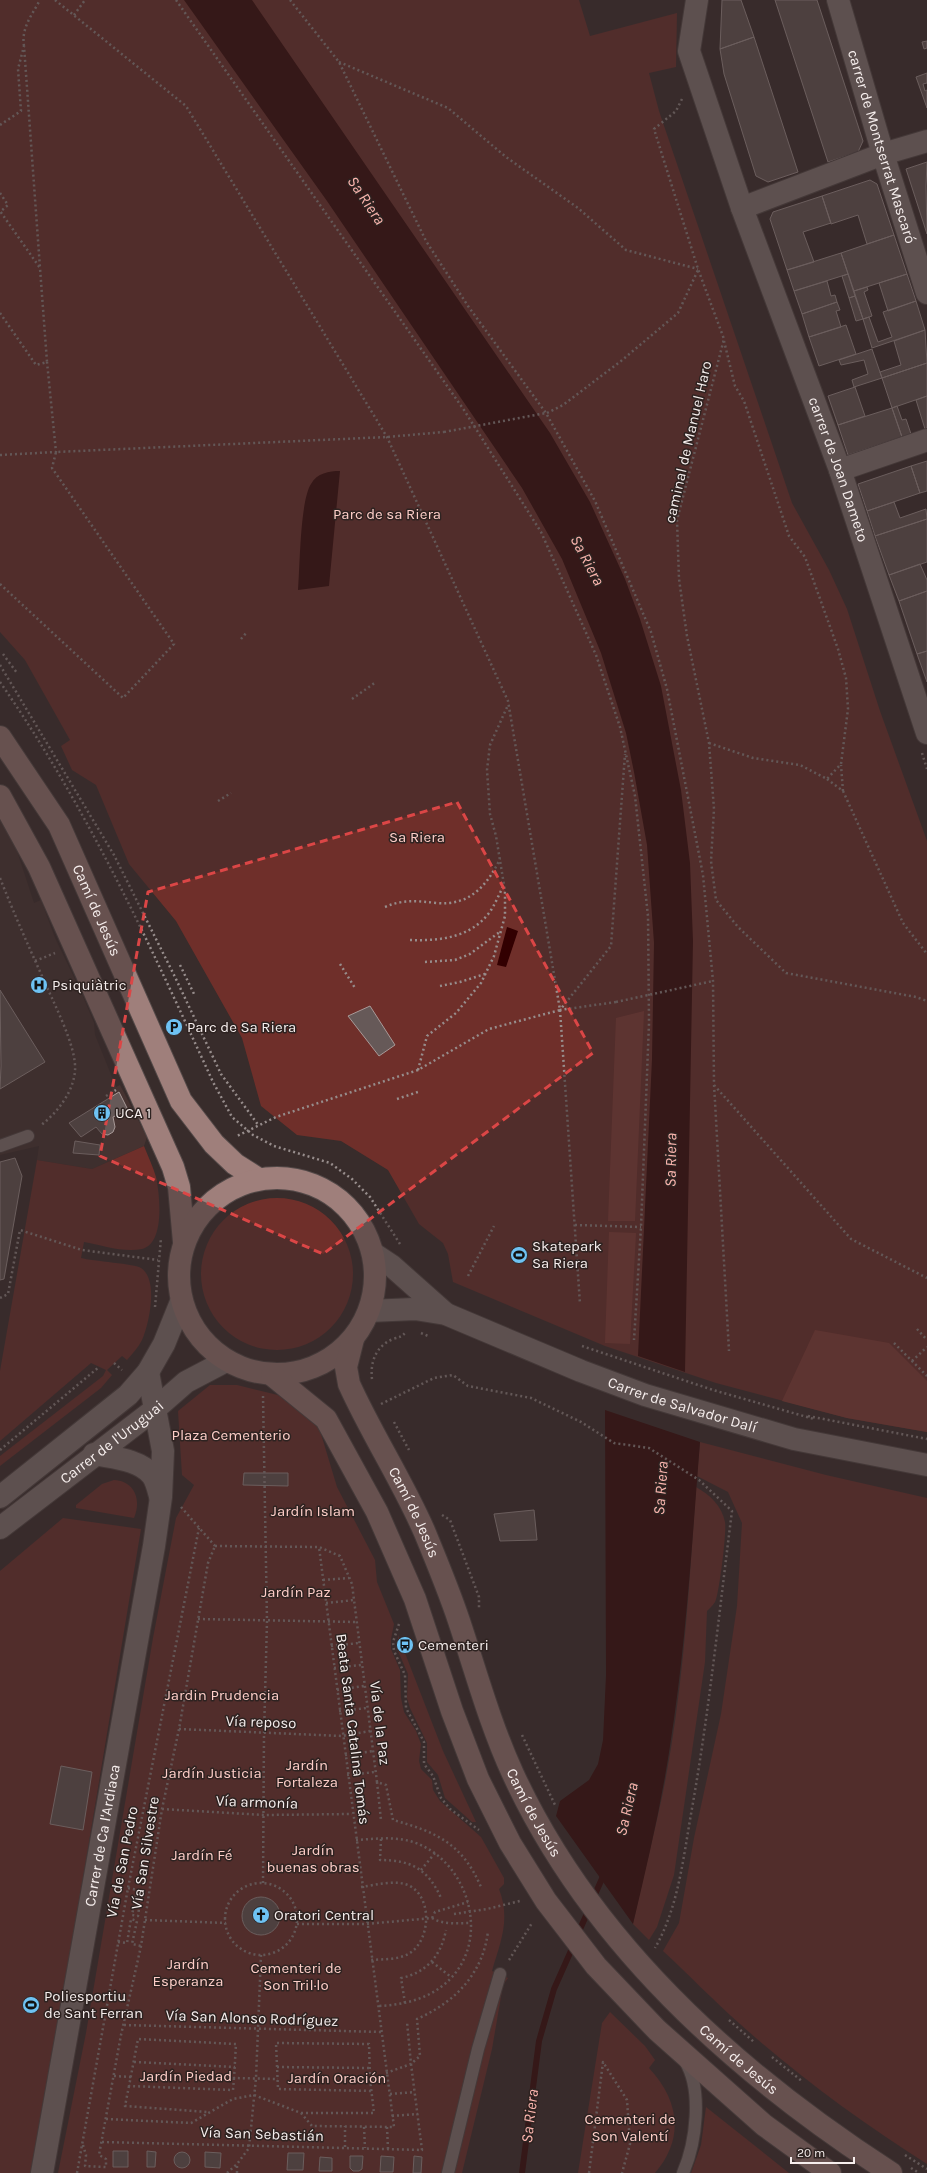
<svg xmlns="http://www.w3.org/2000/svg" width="927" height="2173" viewBox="0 0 927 2173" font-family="Karla,sans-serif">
<rect width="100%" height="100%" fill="#382c2b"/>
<path fill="#463331" d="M0,820L16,848L34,903L41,900L55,938L82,994L94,1023L95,1035L116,1087L120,1085L147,1137L144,1146L92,1169L37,1160L39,1146L0,1155Z"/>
<path fill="#6f2f2a" d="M0,0H579L590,36L677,13L676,67L649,73L659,111L792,503L829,570L847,609L880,711L927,841V1432L847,1418L716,1383L605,1346L453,1282L448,1254L443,1243L419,1224L388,1170L341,1141L297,1135L261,1106L242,1038L176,921L129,864L96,785L72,770L61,746L70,740L25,660L0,632Z
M144,1146C148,1156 153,1167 156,1177C160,1195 165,1244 142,1249C124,1253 101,1245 84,1242L81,1258C92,1261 136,1264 141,1268C159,1280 149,1324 142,1340C138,1348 132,1354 127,1360L122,1356L107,1370L112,1375L101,1388L0,1466V1456L103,1376L106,1370L91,1363L0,1441V1371L37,1160L92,1169Z
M201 1274a76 76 0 1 1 152 0a76 76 0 1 1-152 0Z
M210,1385H237L282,1396L318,1424L337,1487L375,1560L377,1582L394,1624L391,1639V1649L400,1670L401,1698L404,1712L416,1731L421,1744L419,1761L421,1769L432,1780L433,1790L440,1801L481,1837L504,1878V1884L499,1889C511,1920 500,1943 492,1971L508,1978L503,1985L492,2049L462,2173H58L86,2033L153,1638L176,1518L194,1485L182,1475L178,1411Z
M700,1442L826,1475L927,1498V2164C861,2122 798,2076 740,2024C714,2001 689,1975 663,1951L679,1923L694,1838L721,1714L737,1606L742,1523L728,1492L697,1476Z
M114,1480C134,1481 142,1499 134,1518L76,1508V1505L102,1484Z
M696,1487C710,1495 722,1506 725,1522C727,1530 719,1596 715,1602C713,1605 709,1609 707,1611L705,1662L674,1875L657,1927L649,1940L633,1924C642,1881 653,1839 662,1797C683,1696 689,1590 696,1487Z
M63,1518L141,1529L34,2173H0V1571Z
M398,1635L443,1751L476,1822H472L445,1798L438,1775L427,1762V1743L410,1708L407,1698L408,1674L398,1651Z
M610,2012L645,2046L655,2060L649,2068C679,2100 685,2138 655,2173H578L602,2023Z
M706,2107L789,2173H691L701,2145Z"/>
<path fill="#8b3e38" d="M644,1011L635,1221H608L616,1018Z
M609,1232L636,1233L630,1344L605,1343Z
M815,1330L889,1343L927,1381V1432L847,1418L782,1401Z"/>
<path fill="#320001" d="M184,0H252L550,433L590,502L625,579L640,619L661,686L681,790L690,863L693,941L685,1372L638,1356L652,1059L654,943L647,845L634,772L626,733L601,653L562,559L522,488L327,201Z
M340,471L329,586L298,590C300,567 300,501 311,484C317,473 329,471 340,471Z
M507,927L518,931L506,967L497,965Z
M605,1410L700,1442C692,1543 686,1645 670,1746C661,1806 647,1865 633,1924L556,1816L560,1801L589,1780L598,1764L603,1740L606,1675Z"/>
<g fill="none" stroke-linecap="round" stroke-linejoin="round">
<path stroke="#320001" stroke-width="6" d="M593,1899L604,1874
M577,1936L589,1909
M522,2173L539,2041L554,1989L574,1944"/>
</g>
<path fill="#665958" stroke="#a89a98" d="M722,0H741L754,37L720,49Z
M775,0H817L863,141L858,152L828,162Z
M754,37L798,172L768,182L756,176L724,74L720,49Z
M927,41V48L924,49L922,42Z
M927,73V83L923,84L925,91L927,90V108L916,77Z
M927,162L926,186L927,234L906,169Z
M870,180L877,184L894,235L867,244L858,215L831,224L822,196Z
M822,196L831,223L803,232L814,262L787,270L770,219L773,212Z
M894,235L907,274L854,291L841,253Z
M841,253L848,274L794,291L787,270Z
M848,274L855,296L849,298L842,276Z
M907,274L916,301L888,311L879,283Z
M827,281L831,296L835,295L837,302L802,314L794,291Z
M867,287L868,290L864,292L872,316L863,319L854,291Z
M855,296L863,319L856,321L849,298Z
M916,301L925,330L872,348L863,319L869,317L878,342L892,337L883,312Z
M837,302L840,310L836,311L841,327L809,337L802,314Z
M846,325L856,354L819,366L809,337Z
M925,330L927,363L882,378L880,372L901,365L894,341Z
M872,349L882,378L854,387L852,380L868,374L864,360L841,365L839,360Z
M927,363V396L892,408L882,378Z
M855,387L865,416L838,425L828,396Z
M927,396V428L925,429L916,400Z
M897,406L902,420L906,419L911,434L902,437L892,408Z
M892,408L902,437L848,455L838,425Z
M927,461V491L920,493L911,466Z
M911,466L920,493L867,511L858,484Z
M894,502L900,518L926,509L927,519L875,536L867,511Z
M927,519V562L889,575L875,536Z
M920,564L927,580V591L899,601L889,575Z
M927,591V651L917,654L899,601Z
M927,651V682L917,654Z
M0,990L45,1062L0,1089L1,1066Z
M370,1006L395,1045L379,1056L348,1016Z
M119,1092L128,1110L113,1117L115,1127L113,1132L108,1135L102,1134L96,1127L81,1137L69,1123Z
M75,1141L100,1145L99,1155L73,1153Z
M15,1158L22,1176L4,1279L0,1280V1162Z
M244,1473H288V1486L243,1485Z
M534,1510L537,1540L500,1541L494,1514Z
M61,1766L92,1772L83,1830L50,1824Z
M242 1916a19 19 0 1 1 38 0a19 19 0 1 1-38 0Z
M113,2151H128V2167H113Z
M147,2151L156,2152L155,2167H147Z
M205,2152L221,2153L220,2168L205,2167Z
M174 2160a8 8 0 1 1 16 0a8 8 0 1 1-16 0Z
M288,2153H304L303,2170H287Z
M350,2156H363L362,2169L359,2171H353L350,2168Z
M381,2156L394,2157L393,2172H380Z
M414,2156L422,2157L421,2173H413Z
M320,2157L332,2158V2171H319Z"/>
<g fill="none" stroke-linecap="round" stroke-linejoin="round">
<g stroke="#534948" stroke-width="14">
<path id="service" d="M0,1146L28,1136
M448,2173L478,2049L500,1974
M683,2173C696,2143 703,2090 685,2061"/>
</g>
<g stroke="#534948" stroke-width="24">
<g id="minor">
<path id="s1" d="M697,0L689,51L742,208L840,470L927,733"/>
<path id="s2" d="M838,0L883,154L927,293"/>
<path d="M742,208L883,154L927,141"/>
<path d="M840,470L927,440"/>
<path d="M94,1454C113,1458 139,1459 152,1475C156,1480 158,1489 160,1496"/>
<path id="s3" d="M42,2173L154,1546L161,1497L163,1451L148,1372"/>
</g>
</g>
<g stroke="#534948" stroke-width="24">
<g id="tertiary">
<path d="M374,1254L392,1266L446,1314"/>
<path id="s4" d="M369,1311L415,1309L446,1314L581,1371L645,1395L794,1439L927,1465"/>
<path d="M0,1497L128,1395L148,1372L164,1344L181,1302"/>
<path id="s5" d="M0,1528L154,1410L186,1382L226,1361"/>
</g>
</g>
<g stroke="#534948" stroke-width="24">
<g id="secondary">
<path id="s6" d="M0,737L59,825L181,1101L214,1144L235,1164L257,1178"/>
<path d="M0,796L39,867L173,1167L179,1187L184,1242"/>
<circle cx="277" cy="1276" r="98"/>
<path id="s7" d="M353,1339L346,1367L349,1384C372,1435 403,1482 425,1533C437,1562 449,1591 459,1621C476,1672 490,1724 513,1774C591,1943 736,2073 891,2173"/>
<path d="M272,1375L326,1419L377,1512L415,1599L452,1711L478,1779L510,1843L546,1901L596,1966L657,2030L764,2125L830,2173"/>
</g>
</g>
<path stroke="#978d8c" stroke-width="2.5" stroke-dasharray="2 3" stroke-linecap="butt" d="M55,0L186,106L387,437L508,701L560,1010L489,1029L418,1070L276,1117L237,1136
M176,0L464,410L541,532L596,655L620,727L635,796L648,916L649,1023L641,1227L634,1340
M290,0L339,62L426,241L468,306L546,413L595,501L651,632L667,689L703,875L713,981L714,1084L729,1351
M74,15L85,0
M24,46C21,28 32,15 40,0
M339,62L448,108L506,157L578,208L626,250L698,269
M682,99L676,111L654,129L698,269L724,339L677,520L679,579L687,636L709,743L714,809L711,861L716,900L738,927L786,973L916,997L927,1001
M0,125L21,111L18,69L24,46L40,268L0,211
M0,193L8,205L1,211
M0,313L36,365L47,362L40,268
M547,413L563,405L621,361L678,313L698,270
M0,455L56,452L47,362
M0,584L123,698L174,644L52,468L56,452L387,437L444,432
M241,639L247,632
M3,654L17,673
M0,665L114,855L175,977L221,1074L259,1126
M0,682C87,807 150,945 213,1082L232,1117L253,1135L274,1146L330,1163L352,1179L370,1197L400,1244
M352,699L376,682
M709,743L753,758L800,765L827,779L841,764L848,709L846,678L838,649L805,557L789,536L744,401L735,386L724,341
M922,753L927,769
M827,779L843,791L841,765
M843,791L903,923L927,954
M218,801L231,793
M0,878C13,911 27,943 42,976C52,1000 77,1046 75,1071C73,1093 57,1113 40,1126
M385,907C403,899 418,901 437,903C469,906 487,886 500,859
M410,940C439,941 470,938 489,913C495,905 499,894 504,885
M35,961L55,953
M425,962L455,960L470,954L501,931
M340,964L355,988
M180,965L194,994
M440,986L460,982L485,974
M616,1002L560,1010L611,946L625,754
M560,1010L580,1304
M418,1070L427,1036L456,1013L481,983L494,956L505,916V891L496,836L490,814L487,770L490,745L508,705
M714,1085L851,1239L927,1278
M106,1096L116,1090
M397,1099L418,1092
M575,1225L641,1227
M468,1276L494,1226
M0,1298L8,1294L20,1230L82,1250L158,1260
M155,1307L161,1238
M917,1329L927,1340
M421,1333L428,1336
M894,1343L927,1376
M582,1346L713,1390L814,1419
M912,1361L927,1347
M114,1363L122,1370
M372,1379C370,1362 376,1346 393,1339C399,1337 403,1337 406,1331
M263,1396L267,1621L264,1734L263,1883
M381,1404L434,1378L453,1375L468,1386L531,1398L581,1422L614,1443L649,1448L699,1480L732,1511C719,1613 709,1714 691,1814C683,1860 678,1908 655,1948
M808,1416L927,1439
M394,1422L409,1450
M0,1450L99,1367
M181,1507L215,1546
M442,1515L450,1520L479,1597V1608
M215,1546L319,1547L340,1556L352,1584L377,1782L386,1785L393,1820C436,1832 462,1843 481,1887
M323,1580L349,1578
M326,1603L354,1600
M198,1619L356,1622
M399,1624L393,1642L394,1651L405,1675L406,1708L424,1742V1764L433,1776L441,1798L450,1809L479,1830
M331,1646L359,1643
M334,1668L361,1665
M337,1690L364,1686
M339,1711L367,1708
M179,1729L342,1736L370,1731
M522,1735L555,1805
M345,1755L373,1751
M347,1775L375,1772
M377,1782L381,1820
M162,1809L264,1815L352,1814
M381,1839L380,1860C411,1860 428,1869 441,1898
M356,1840C375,1839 394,1836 413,1842C466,1859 491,1934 452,1977C433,1998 405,2005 378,2006
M421,1870L435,1853
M225 1919a36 36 0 1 1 72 0a36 36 0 1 1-72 0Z
M361,1887C376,1885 397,1879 410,1886C433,1899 430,1940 410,1953C399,1960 383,1959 371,1960
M128,1888L137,1890L132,1915L138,1916L141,1894H148
M454,1914L487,1909L520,1901
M432,1918L435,1912L468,1902
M432,1918C443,1925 458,1923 471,1923
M145,1920L226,1923
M297,1924H366L432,1918
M118,1942L127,1943L131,1919L137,1921L132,1944L141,1946
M509,1960L532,1923
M432,1962L451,1977
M405,2003L401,1978C426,1973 441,1956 446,1930
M729,2020L754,2042
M124,2025L381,2032
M772,2057L803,2082
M134,2062L235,2067
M277,2067L370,2068
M386,2073L411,2064L407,2022
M114,2076L131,2077
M234,2078L233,2090L129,2086L138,2039L236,2044L234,2078L278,2079
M370,2079L369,2044L276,2043L278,2089L372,2091
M129,2086L125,2106L208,2112
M390,2094L415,2092
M301,2113H374L370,2079H387
M392,2116L418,2114
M106,2119L191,2123L233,2099L254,2095L301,2113L312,2126L394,2127L319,1547
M364,2127L365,2148
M387,2127L388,2149
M102,2142L422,2150L411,2064L420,2056L417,2019C455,2002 483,1974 488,1931
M83,2145L86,2155L85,2166L106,2167V2159L99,2155L121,2035L141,1946L162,1809L179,1729L208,1563L215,1546
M345,2147V2126
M905,2155L927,2169
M911,2168L919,2173
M77,2173L128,1888L199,1528
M227,2173L237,2164L249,2148L256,2078L261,1955
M237,2173V2165
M589,2173L603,2062L627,2100L630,2144L622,2173"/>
<use href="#service" stroke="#8b7d7b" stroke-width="12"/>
<use href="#minor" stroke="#8b7d7b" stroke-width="22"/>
<use href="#tertiary" stroke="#8b7d7b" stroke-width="22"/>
<use href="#secondary" stroke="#9f7f7b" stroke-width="22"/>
<path stroke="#978d8c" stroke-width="2.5" stroke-dasharray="2 3" stroke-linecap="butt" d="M444,432L546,413
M616,1002L713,981"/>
</g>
<path d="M0 0H927V2173H0ZM457,802L593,1053L323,1254L100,1156L148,892Z" fill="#382c2b" fill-opacity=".55" fill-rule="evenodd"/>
<path fill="none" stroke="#db4646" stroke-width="3" stroke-dasharray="8 5" stroke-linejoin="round" d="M457,802L593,1053L323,1254L100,1156L148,892Z"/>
<defs>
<g id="hospital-disc" transform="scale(0.9)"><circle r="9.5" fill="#6ec2f3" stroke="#2e2321"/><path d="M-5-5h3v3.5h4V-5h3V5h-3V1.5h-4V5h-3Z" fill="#111"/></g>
<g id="parking-disc" transform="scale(0.9)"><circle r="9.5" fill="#6ec2f3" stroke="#2e2321"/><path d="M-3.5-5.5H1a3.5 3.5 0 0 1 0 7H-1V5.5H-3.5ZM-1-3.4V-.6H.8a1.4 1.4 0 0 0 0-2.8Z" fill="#111"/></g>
<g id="building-disc" transform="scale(0.9)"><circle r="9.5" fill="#6ec2f3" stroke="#2e2321"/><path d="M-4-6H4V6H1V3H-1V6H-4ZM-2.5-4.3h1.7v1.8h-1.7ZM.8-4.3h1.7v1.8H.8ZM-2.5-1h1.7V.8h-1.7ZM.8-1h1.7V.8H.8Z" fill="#111"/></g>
<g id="stadium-disc" transform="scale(0.9)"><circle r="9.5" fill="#6ec2f3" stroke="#2e2321"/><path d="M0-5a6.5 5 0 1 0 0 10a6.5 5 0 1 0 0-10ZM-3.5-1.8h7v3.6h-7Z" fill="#111"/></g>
<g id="bus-disc" transform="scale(0.9)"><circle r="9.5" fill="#6ec2f3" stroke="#2e2321"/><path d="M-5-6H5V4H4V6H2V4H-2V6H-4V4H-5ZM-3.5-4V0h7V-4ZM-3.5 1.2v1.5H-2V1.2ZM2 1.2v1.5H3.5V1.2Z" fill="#111"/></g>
<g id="church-disc" transform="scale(0.9)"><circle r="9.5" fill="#6ec2f3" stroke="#2e2321"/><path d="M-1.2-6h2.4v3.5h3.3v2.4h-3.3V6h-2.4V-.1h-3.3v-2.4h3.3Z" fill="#111"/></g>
</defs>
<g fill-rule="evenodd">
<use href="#hospital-disc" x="39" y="985"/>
<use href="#parking-disc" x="174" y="1027"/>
<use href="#building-disc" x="102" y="1113"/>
<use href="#stadium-disc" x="519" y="1255"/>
<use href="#bus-disc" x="405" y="1645"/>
<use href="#church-disc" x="261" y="1915"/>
<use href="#stadium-disc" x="31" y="2005"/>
</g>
<g text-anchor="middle" stroke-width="3" stroke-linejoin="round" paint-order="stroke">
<g font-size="15" fill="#f6eeed" stroke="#2e2321">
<text dy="5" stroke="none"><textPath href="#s2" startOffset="153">carrer de Montserrat Mascaró</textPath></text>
<text transform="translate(688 442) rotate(-77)" y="5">caminal de Manuel Haro</text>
<text dy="5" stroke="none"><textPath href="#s1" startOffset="496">carrer de Joan Dameto</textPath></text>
<text dy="5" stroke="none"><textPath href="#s6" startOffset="199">Camí de Jesús</textPath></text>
<text dy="5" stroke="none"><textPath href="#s4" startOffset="331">Carrer de Salvador Dalí</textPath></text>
<text dy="5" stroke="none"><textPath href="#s5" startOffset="141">Carrer de l'Uruguai</textPath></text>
<text dy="5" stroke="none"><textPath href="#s7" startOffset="190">Camí de Jesús</textPath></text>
<text transform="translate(261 1722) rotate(2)" y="5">Vía reposo</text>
<text transform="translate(380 1723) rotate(83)" y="5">Vía de la Paz</text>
<text transform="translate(353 1729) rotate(83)" y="5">Beata Santa Catalina Tomás</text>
<text transform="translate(257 1802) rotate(2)" y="5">Vía armonía</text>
<text dy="5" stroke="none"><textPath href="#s7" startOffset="514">Camí de Jesús</textPath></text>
<text dy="5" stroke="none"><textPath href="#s3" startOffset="343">Carrer de Ca l'Ardiaca</textPath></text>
<text transform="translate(145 1853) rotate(-81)" y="5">Vía San Silvestre</text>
<text transform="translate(122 1862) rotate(-79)" y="5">Vía de San Pedro</text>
<text transform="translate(252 2018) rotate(2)" y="5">Vía San Alonso Rodríguez</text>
<text dy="5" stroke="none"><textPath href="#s7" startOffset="837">Camí de Jesús</textPath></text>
<text transform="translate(262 2134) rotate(2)" y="5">Vía San Sebastián</text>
</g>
<g font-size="15" fill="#fecec8" stroke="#2e2321">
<text x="387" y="519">Parc de sa Riera</text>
<text x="417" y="842">Sa Riera</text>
<text x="231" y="1440">Plaza Cementerio</text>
<text x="313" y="1516">Jardín Islam</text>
<text x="296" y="1597">Jardín Paz</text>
<text x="222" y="1700">Jardin Prudencia</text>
<text x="307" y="1770">Jardín<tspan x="307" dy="17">Fortaleza</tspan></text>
<text x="212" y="1778">Jardín Justicia</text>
<text x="313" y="1855">Jardín<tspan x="313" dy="17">buenas obras</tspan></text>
<text x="202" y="1860">Jardín Fé</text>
<text x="188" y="1969">Jardín<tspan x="188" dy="17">Esperanza</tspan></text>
<text x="296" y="1973">Cementeri de<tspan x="296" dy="17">Son Tril·lo</tspan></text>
<text x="186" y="2081">Jardín Piedad</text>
<text x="337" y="2083">Jardín Oración</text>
<text x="630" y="2124">Cementeri de<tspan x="630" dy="17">Son Valentí</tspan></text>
</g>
<g font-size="15" fill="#f6eeed" stroke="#2e2321" text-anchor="start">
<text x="52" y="990">Psiquiàtric</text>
<text x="187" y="1032">Parc de Sa Riera</text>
<text x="115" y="1118">UCA 1</text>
<text x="532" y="1251">Skatepark<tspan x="532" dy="17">Sa Riera</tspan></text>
<text x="418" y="1650">Cementeri</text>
<text x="274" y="1920">Oratori Central</text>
<text x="44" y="2001">Poliesportiu<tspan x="44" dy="17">de Sant Ferran</tspan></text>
</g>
<g font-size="16" font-style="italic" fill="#fab4ad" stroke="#2e2321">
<text transform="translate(367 200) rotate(56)" y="6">Sa Riera</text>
<text transform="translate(588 560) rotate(62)" y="6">Sa Riera</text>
<text transform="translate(670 1160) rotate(-89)" y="6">Sa Riera</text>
<text transform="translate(660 1488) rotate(-86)" y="6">Sa Riera</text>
<text transform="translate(626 1809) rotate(-77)" y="6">Sa Riera</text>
<text transform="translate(529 2116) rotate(-83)" y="6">Sa Riera</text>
</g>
</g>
<path d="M791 2157v6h63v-6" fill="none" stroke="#f6eeed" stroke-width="2"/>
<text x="797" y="2157" font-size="12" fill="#f6eeed" stroke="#2e2321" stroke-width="3" paint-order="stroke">20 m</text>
</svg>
